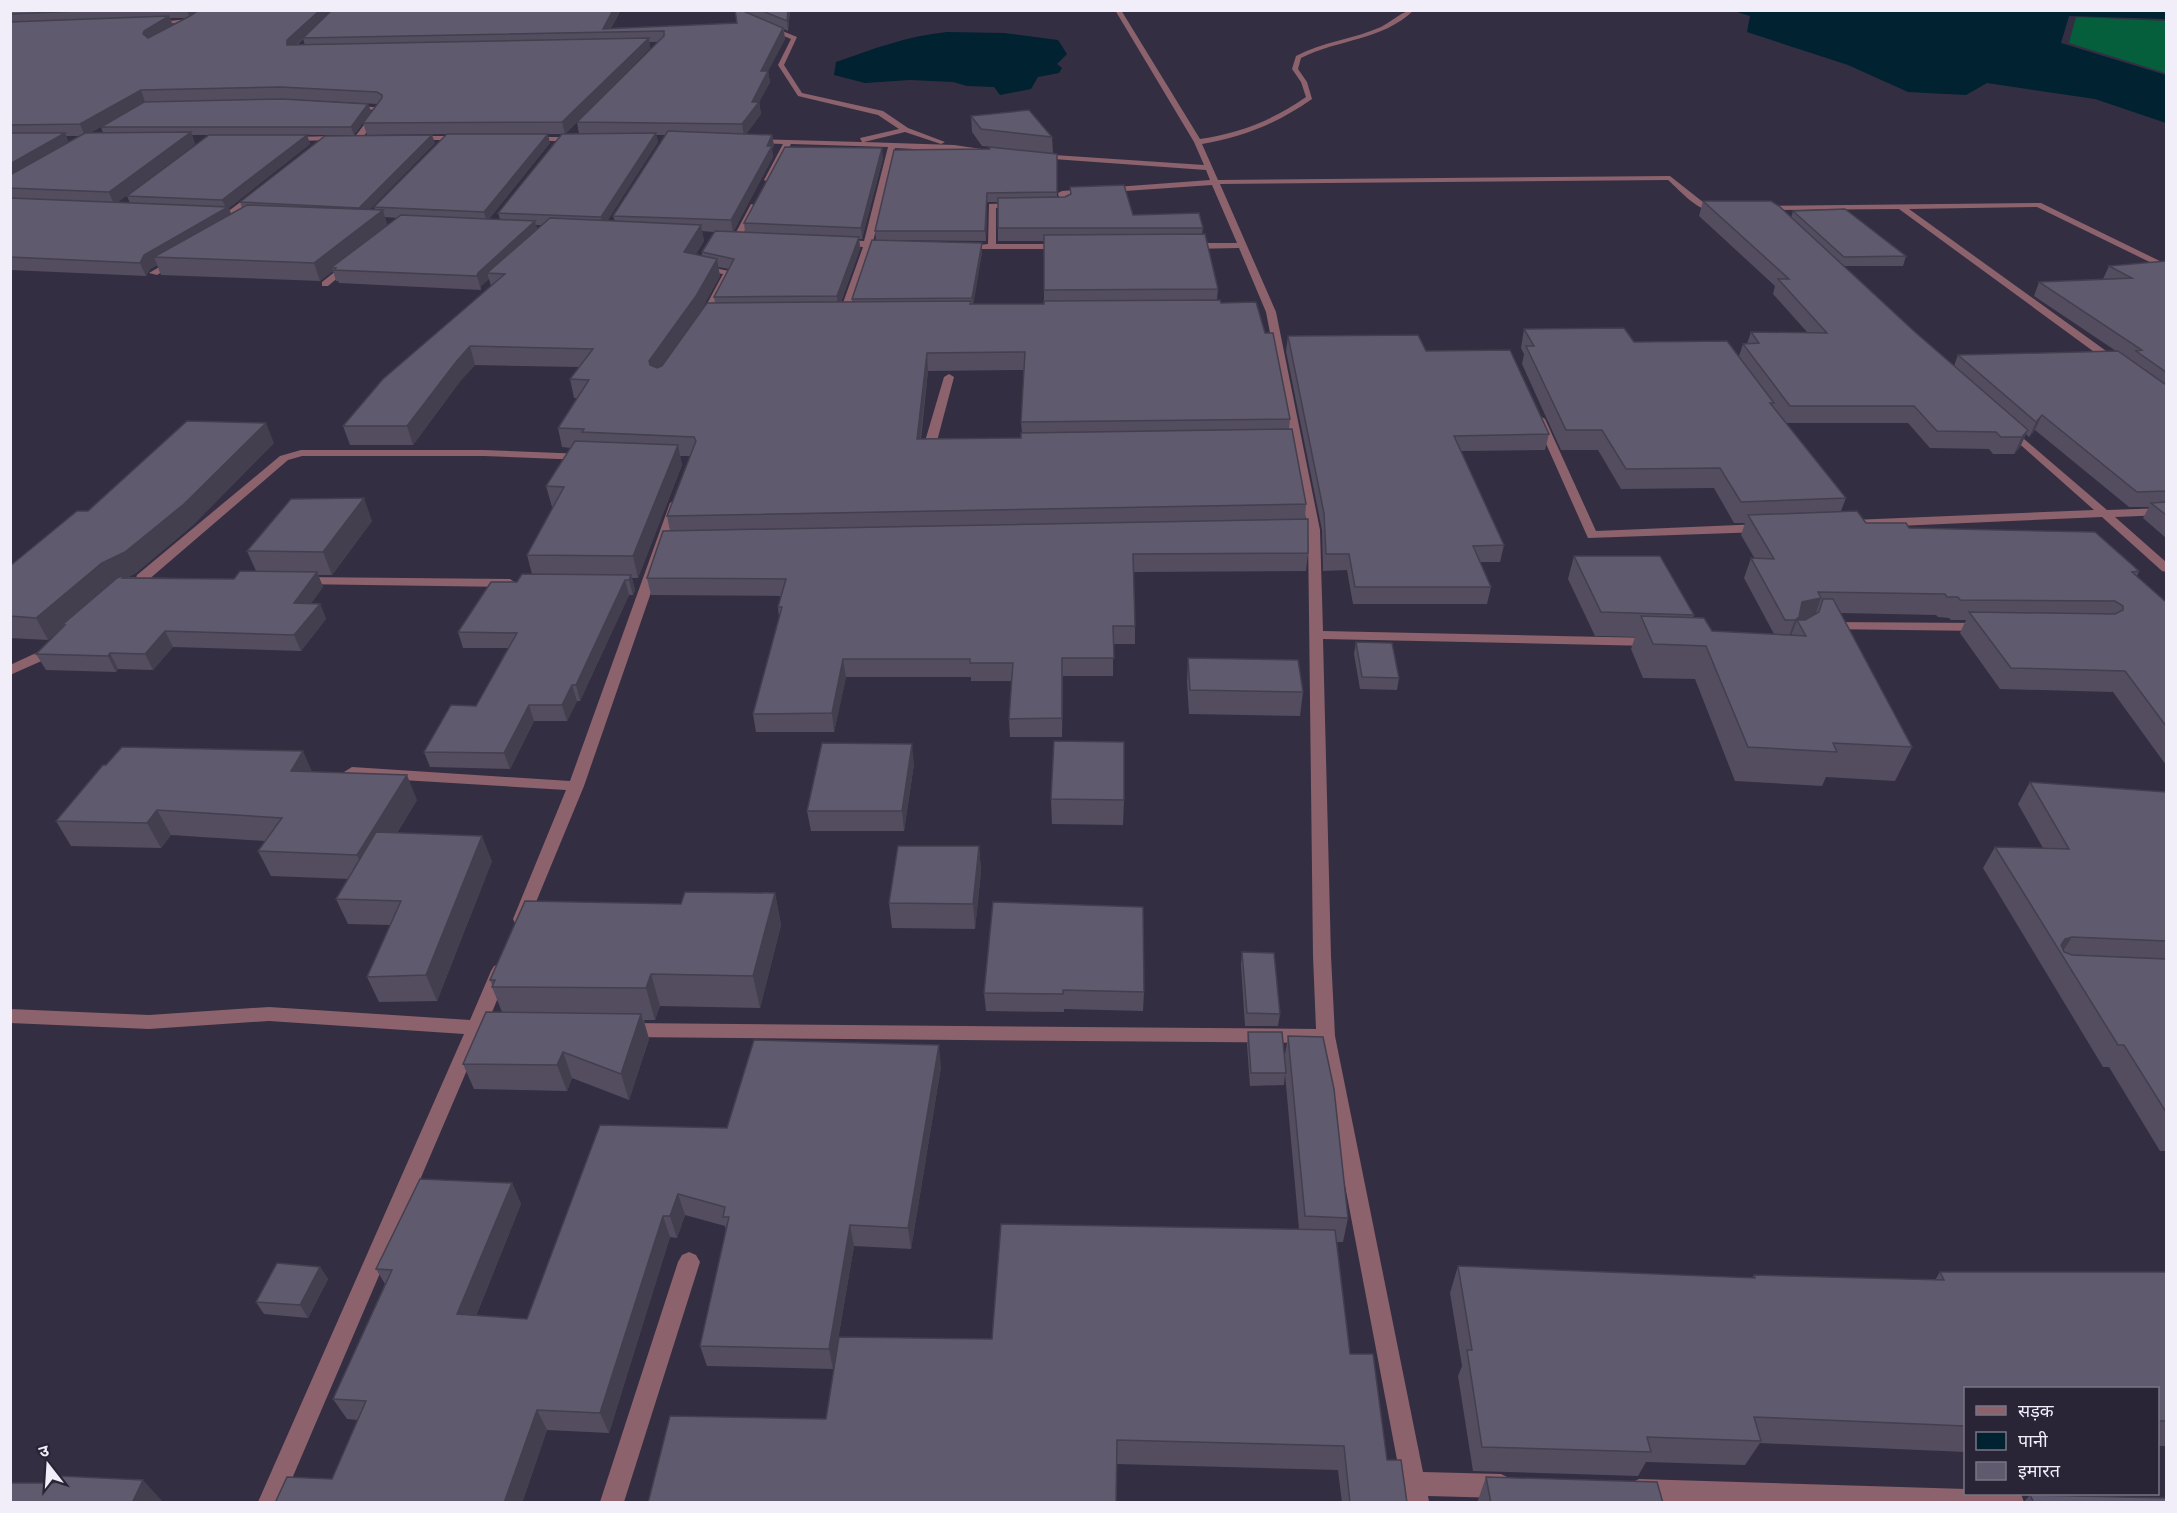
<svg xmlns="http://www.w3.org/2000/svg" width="2177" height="1513" viewBox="0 0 2177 1513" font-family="'Titillium Web','Noto Sans Devanagari',sans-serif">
<rect width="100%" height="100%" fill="#342e42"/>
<path fill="#055f3c" d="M2076,17L2166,21V73L2069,43Z"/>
<path fill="#002231" d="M1734,11H2163L2166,12V19L2069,16L2061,43L2166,75V123L2095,99L1987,83L1966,95L1908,92L1848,65L1747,32L1750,16Z
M947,32L1004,33L1058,40L1067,54L1057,64L1062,68L1059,73L1038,77L1031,89L1000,95L994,87L967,86L953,82L910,80L865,83L834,75L836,62C873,49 907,36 947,32Z"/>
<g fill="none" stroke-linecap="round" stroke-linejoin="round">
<path fill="#8c626c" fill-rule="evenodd" d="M206,10H214L190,22L151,25L148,23L189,19Z
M738,10H744L741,14L797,37L784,65L802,93L883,111L908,128L945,142L941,144L905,132L864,142L954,145L995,151L991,153L895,148L873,242H889L893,245L889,248L871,247L847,316L839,314L863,247L841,246L837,243L841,240L864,241L888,147L791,144L772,180L768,182L764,180L783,144L754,143L750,141L754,139L862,142L860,138L899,129L878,115L798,96L778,65L791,39L736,16Z
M1115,10H1121L1200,139C1240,133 1273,120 1306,97L1301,82L1292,69L1296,56C1322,42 1354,39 1381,27C1391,22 1403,10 1414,10C1382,41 1338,39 1301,58L1298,69L1307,82L1312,99C1278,123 1243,137 1202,144L1218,180L1670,176L1708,206H1722L1726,208C1705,221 1683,193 1668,180L1220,184L1276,312L1320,530L1323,631L1652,638L1659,642L1652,646L1323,639L1331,956L1335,1036L1423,1472L1501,1474L1509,1478L1513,1486L1509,1494L1501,1498L1428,1496L1429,1502H1405L1318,1043L627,1037L621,1035L618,1030L621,1025L627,1023L1316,1029L1313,956L1308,530L1266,312L1239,248L1188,249L1184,246L1188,243H1237L1212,185L1067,195L1068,207H1052L1048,205L1060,203L1058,193L1062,191L1210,180L1206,170L1039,158L1035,156L1039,154L1204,165L1194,142Z
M349,105L384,108L361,140L354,138L375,110L351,108Z
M340,136L343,140L289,141L285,139L289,137Z
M412,136H463L467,138L463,140H409Z
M529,137H577L581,139L577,141H526Z
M255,191L262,193L232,217H226V213Z
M1022,203L1023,205L1019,207L996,208V244H1062L1065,245V249H978V245L988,244L989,204Z
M2041,203L2166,264V270L2037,207L1909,209L2120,361V365H2112L1899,209L1761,210L1757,208L1761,206Z
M751,204L758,206L740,240H734L733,238Z
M173,259L180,261L157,275L149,273Z
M346,263L353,265L328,286H322V282Z
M700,265L734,272L711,315L706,318L701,315L723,274L697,270V266Z
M949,374L954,377L936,445L946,448L940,451L925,450L923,448L944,377Z
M1540,416L1545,419L1596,531L1762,524L1768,528L1762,532L1588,538L1535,419Z
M2009,426L2107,510L2166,508V515L2115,517L2166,562V572L2162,571L2102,517L1852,528L1846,524L1852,520L2094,510L2005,431V427Z
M301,450H484L585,454L591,457L585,460L484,456H302L288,460L147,581H137L136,578L137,575L280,456Z
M676,499L682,503L584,786L529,919L527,923L521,925L515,923L513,919L566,790L352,777L344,772L352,767L570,781L670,503Z
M301,577L510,579L516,583L510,587L296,584L295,581L296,578Z
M1829,622L1982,623L1989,627L1982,631L1824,629L1822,626L1824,623Z
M54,641L61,645L46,659L10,675V665L36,653Z
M500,964L506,966L509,971L488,1022L492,1028L489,1033L482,1035L282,1502H258L464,1034L269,1021L149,1029L10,1023V1009L149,1015L269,1007L470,1020L491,971L494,966Z
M689,1252L696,1255L700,1262L624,1502H600L678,1262L682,1255Z
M1639,1479L1966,1489V1494H2021L2024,1502H1638L1631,1499L1627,1491L1631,1483Z"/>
</g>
<path fill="#534d5f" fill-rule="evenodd" d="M10,10H621L611,28L737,23L744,12V10H790L788,31L784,29L785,39L768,71L770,82L759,102L761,114L746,134L772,135L774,146L772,149L773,157L733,231L745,232L744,223L883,158L862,239H859L860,249L841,302H852V299L982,252L973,304H1044V241H998V202H987L986,241L876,240L875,231L989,149V147L1024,150L982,146L972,132L971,116L1052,137L1053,153L1057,154V197H1065L1070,195V187L1133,215L1203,228L1202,234L1218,289L1217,300L1265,333L1290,419L1289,429L1306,504L1305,519L1308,553L1306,571L1133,572L1135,626V644H1113V676H1063L1062,737H1010L1009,719L1012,681H971V677H846L834,732H756L753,714L779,617L778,607L781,596L651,595L647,578L670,531L667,516L691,456H680L682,465L638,578H632L635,590L633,595H629L580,701H577L567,721H534L510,769L430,767L424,752L476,706L508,648H463L458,632L517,582L532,574L527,555L553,507H552L546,486L571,448L562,447L558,428L577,398H574L570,379L579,367L475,365L461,380L413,445H350L343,426L491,286L489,279L481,286V290L339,283L338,281H336L333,271L320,281L161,275L157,265L150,269L146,276L10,270ZM170,18H188L173,25ZM303,39L305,45H297ZM649,42H658L577,122L650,48ZM285,99L378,104L363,123L367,135L447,134L374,207L375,210H369L435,143L240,202L242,208L231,214L229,208L310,144L307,135H354L371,112L368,104L101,127L103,133H90L145,102ZM577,122L579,134L498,213L500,219H489L550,143L501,134H565ZM192,135H209L127,196L130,203L118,202L195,144ZM656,135H666L613,216L615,221H607L658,142ZM66,136H80L68,142ZM385,217L397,218L387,225ZM536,225H542L537,229ZM702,231L714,232L702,252V256L696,254L704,241ZM718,267L729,269L714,297L715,303L699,314L720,276ZM1024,370L1021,422L1022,433L1021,438L921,439L928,371Z
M1703,201L1791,218L1793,211L1906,256L1903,266H1844L1915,332L1954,366L1958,355L2116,351L2034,296L2039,282L2103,279L2109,266L2166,261V538L2143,518L2149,507H2129L2035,430L2029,437L2026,434L2020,447L2014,454H1993L1989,449L1930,448L1908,423H1786L1846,498L1841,511L1866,523L1909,528L2139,571L2137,576L2166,602V765L2113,692L2000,689L1960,633L1966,620H1951L1949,618L1938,617L1936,615L1840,613L1912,747L1895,781L1826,777L1822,786L1735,781L1695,679L1643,678L1631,649L1635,637L1595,636L1568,579L1574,556L1694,615L1693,618L1712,631L1774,634L1744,578L1751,558L1755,559L1741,535L1745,523H1734L1714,488L1621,489L1598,450H1561L1522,364L1524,354L1521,348L1524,329L1634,342L1739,356L1743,344H1747L1751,332H1807L1773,294L1775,286L1699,216Z
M1288,336L1426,351L1549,434L1545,450L1461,451L1504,545L1500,562H1480L1491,587L1487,604H1353L1347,570L1323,571L1322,530L1286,351Z
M274,443L193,525L136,573L128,577L234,579L256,571L247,551L372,521L332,575H318L323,587L311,603L320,604L326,619L301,651L173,647L153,670L118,669L116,672L46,670L36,654L63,627L48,640L10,638V566L88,511Z
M1356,642L1399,678L1397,690L1360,689L1354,654Z
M1188,658L1303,692L1300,716L1189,714L1187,682Z
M914,764L904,831H811L807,811Z
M312,771L417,800L397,833L492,861L437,1001L379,1002L367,977L390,925L348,924L336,899L348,879L271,876L258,851L265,841L171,835L161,848L71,846L56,821Z
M2030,782L2166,792V1151H2160L2109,1067H2103L1983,868L1995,847L2043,848L2018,804Z
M1051,799L1124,800L1123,825L1052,824Z
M979,846L981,871L975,929L892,928L889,903Z
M775,893L781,925L760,1008L660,1006L655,1020H644L649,1039L629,1100L572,1078L567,1091L474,1089L463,1064L502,1012L492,987V985L490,980L681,904Z
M993,902L1144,992L1143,1011L1064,1009V1012L986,1011L984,993Z
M1242,952L1280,1014L1278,1026H1245L1241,965Z
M1248,1032L1284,1060L1288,1036L1348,1218L1343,1242H1337L1350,1354L1387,1460L1407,1503H1342L1338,1470L1116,1464L826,1419L992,1339L1299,1229L1285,1074L1284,1085L1250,1086L1247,1045Z
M941,1067L911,1249L854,1246L833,1369L707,1366L700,1346L726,1231L725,1226L685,1215L677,1238L670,1237L609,1433L547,1430L522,1503H275L332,1479L358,1420L347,1419L333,1399L385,1284L376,1269L512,1183L521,1204L476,1316L527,1319L727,1128Z
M1458,1266L1752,1278L1754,1275L1935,1280L1940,1272H2166V1446H2157V1389H1965V1452L1760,1443L1745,1465L1646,1462L1638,1476L1473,1471L1458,1376L1462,1366L1450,1293Z
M320,1267L328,1279L308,1318L264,1314L256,1302Z
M1486,1477L1663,1503H1478V1500Z
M2030,1495L2166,1503H2023Z"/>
<path fill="#433f4e" d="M187,10H204L190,18Z
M320,10H334L290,50L287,45V40Z
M613,10H621L608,32L603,29Z
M788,10H790L788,31L787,21Z
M169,16L173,27L148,41L143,34L144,31Z
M783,28L785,39L765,77L768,71L770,82L758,104L759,102L761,114L744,136L742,124L752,102L761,71Z
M649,38L650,48L565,134L562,122Z
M141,90L145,102L85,136L80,124Z
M368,104L371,112L354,135L351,127Z
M191,132L195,144L114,205L109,192Z
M65,133L70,145L10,180V164Z
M656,133L658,142L603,228L601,217Z
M548,134L550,143L487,222L484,212Z
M307,135L310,144L229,208L233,220L154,257L157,265L150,269L146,276L140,263L144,255L226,208L222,200Z
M432,135L435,143L362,217L359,208Z
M772,135L774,146L772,149L773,157L733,233L731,220Z
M882,148L883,158L862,239L861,228Z
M987,193V202L986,241L985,231Z
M383,210L388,227L332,267L333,271L320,281L314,263Z
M535,221L538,234L487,273L489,279L481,286V290L477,276L478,273Z
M701,225L704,241L687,268L684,252Z
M859,237L860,249L838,309L837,296Z
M982,243V252L973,308L972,298Z
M717,259L720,276L699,314L653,380L649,361Z
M470,346L475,365L461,380L413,445L407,426L456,362Z
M927,353L928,371L918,458L917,439Z
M2042,415L2035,430L2029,437L2036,422Z
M266,423L274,443L193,525L136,573L128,577L134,590L62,625L63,627L48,640L36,618Z
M2028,430L2020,447L2014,454L2022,437Z
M678,445L682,465L638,578L633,556Z
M364,498L372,521L332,575L323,552Z
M317,572L323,587L300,619L294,603Z
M631,575L635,590L633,595L629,580Z
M625,580L629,595L580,701L576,685Z
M1821,598L1814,619L1798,622L1797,620L1790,639L1787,641L1802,602Z
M320,604L326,619L301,651L294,635Z
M165,631L173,647L153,670L145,654Z
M110,653L118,669L116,672L108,656Z
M843,659L846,677L834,732L832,713Z
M572,685L577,701L567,721L562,705Z
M529,705L534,721L510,769L504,753Z
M912,744L914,764L904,831L902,811Z
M303,751L314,776L291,771Z
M407,775L417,800L368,880L357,855Z
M157,810L171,835L161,848L147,823Z
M482,836L492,861L437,1001L426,975Z
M979,846L981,871L975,929L973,904Z
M775,893L781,925L760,1008L753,976Z
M2072,937L2061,954L2058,949L2065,939Z
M651,974L660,1006L655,1020L646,988Z
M641,1014L649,1039L629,1100L621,1074Z
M939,1045L941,1067L911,1249L908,1228Z
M563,1052L572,1078L567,1091L557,1065Z
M512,1183L521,1204L468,1335L457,1314Z
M678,1194L685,1215L677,1238L670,1216Z
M663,1216L670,1237L609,1433L600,1413Z
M850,1225L854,1246L833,1369L829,1349Z
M320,1267L328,1279L308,1318L300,1305Z
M537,1410L547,1430L522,1503H504Z
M143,1480L164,1503H132Z"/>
<path fill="#605a6f" stroke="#433f4e" stroke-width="1.5" d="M10,10H103L10,14Z
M199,10H320L287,40V45L649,38L562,122L363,123L382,98V95L377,92L281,87L141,90L80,124L10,125V22L169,16L144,31L143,34L148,38L190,16Z
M332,10H613L603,29L737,23L735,10H741L783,28L761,71H768L752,102H759L742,124L577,122L664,36V31L303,38Z
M760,10H788L787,21Z
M282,99L368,104L351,127H101L144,102Z
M1029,110L1052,137L981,129L971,116Z
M668,131L772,135L767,146H772L731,220L613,216Z
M191,132L109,192L10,188V175L85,133Z
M10,133H65L10,164Z
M656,133L601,217L498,213L562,134Z
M447,134H548L484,212L374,207Z
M209,135H307L222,200L127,196Z
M432,135L359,208L240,202L325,136Z
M785,147L882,148L861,228L744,223Z
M989,147L1057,154V192L987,193L985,231H875L894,150L990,149Z
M1124,185L1133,215L1199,213L1203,228H998V198L1065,197L1071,194L1070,187Z
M10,198L228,207L144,255L140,263L10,257Z
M1703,201H1771L1779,206L1915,332L2028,430L2022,437H2001L1996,432L1937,431L1914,406H1790L1743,344L1759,343L1751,332L1827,333L1778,279H1789Z
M247,205L383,210L314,263L154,257Z
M1845,209L1906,256L1844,257L1793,211Z
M401,215L535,221L478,273L477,276L334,270L336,268L332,267Z
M550,218L701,225L684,252L717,259L696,296L649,361L650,365L657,368L662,366L707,303L971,301L970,304H1044V301L1220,300L1221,303L1256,302L1265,333H1273L1290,419L1021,422L1025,352L927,353L917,439L1021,438V433L1292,429L1306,504L667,516L696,441L694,437L582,432L584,429L558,428L589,380L570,379L593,349L470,346L456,362L407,426H343L383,379L505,274L487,273Z
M715,231L859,237L837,296L714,297L734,259L702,252Z
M1205,234L1218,289L1044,290V235Z
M872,240L982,243L972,298L852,299Z
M2166,261V372L2136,351L2142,350L2039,282L2132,278L2109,266Z
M1624,328L1634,342L1727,341L1774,403H1770L1846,498L1741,502L1720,468L1626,469L1602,430H1566L1526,346H1534L1524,329Z
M1418,335L1426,351L1510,350L1549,434L1454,436L1504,545L1473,546L1491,587H1355L1349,554H1326L1324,513L1288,336Z
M2118,351L2166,385V491L2137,492L2042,415L2036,422L1958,355Z
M187,421L266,423L184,504L125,552L102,563L36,618L10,616V566L77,511H88Z
M575,441L678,445L633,556L527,555L564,487L546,486Z
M364,498L323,552L247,551L291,499Z
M2166,502V515L2151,503Z
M1857,511L1866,523H1906L1909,528L2095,532L2139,571L2132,572L2166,602V726L2125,671L2011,668L1969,612L2115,614L2123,610V606L2115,601L1960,600L1958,597H1947L1945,594L1818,592L1821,598L1802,602L1799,617L1795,620H1785L1751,558L1774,559L1748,515Z
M1308,519V553L1133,554L1135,626H1113L1114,658H1062V718L1009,719L1013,663H970V659H843L832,713L753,714L782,607H778L786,579L647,578L663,531Z
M1574,556H1660L1694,615L1601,612Z
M240,571L317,572L294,603L320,604L294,635L165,631L145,654L110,653L108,656L36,654L65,625H62L117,578L126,574L122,578L234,579Z
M522,574L631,575L629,580H625L576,685H572L562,705H529L504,753L424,752L451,705L476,706L517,633L458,632L491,582H517Z
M1823,599H1833L1912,747L1833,743L1837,752L1748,747L1706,646L1653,644L1641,616L1704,618L1712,631L1806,636L1797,620H1805L1819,612Z
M1356,642L1392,643L1399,678L1362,677Z
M1188,658L1298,660L1303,692L1190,690Z
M1054,741L1124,742V800L1051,799Z
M822,743L912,744L902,811H807Z
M122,747L303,751L291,771L407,775L357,855L258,851L282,818L157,810L147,823L56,821L103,765H106Z
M2030,782L2166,792V941L2072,937L2065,939L2061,945L2064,952L2072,955L2166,959V1112L2124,1045H2118L1995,847L2069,849Z
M376,832L482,836L426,975L367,977L401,901L336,899Z
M898,846H979L973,904L889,903Z
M685,892L775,893L753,976L651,974L646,988L492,987L495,980H490L525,901L681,904Z
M993,902L1143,907L1144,992L1063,990V994L984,993Z
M1242,952L1274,953L1280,1014L1247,1013Z
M486,1012L641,1014L621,1074L563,1052L557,1065L463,1064Z
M1248,1032H1282L1286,1073H1251Z
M1288,1036L1323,1037L1334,1089L1348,1218L1305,1216Z
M754,1040L939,1045L908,1228L850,1225L829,1349L700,1346L729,1217H723L725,1207L678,1194L670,1216H663L600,1413L537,1410L504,1503H275L287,1477L332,1479L366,1401L333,1399L392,1270L376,1269L420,1179L512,1183L457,1314L527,1319L600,1125L727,1128Z
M1001,1224L1335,1230L1350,1354H1373L1387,1460H1401L1407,1503H1350L1344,1446L1117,1440L1116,1503H648L670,1416L826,1419L839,1337L992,1339Z
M277,1263L320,1267L300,1305L256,1302Z
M1458,1266L1755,1278L1754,1275L1944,1280L1940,1272H2166V1421H2157V1389H1965V1426L1754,1417L1761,1441L1647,1437L1651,1452L1482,1447L1467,1350H1472Z
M59,1476L143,1480L132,1503H10V1483H54Z
M1486,1477L1657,1482L1663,1503H1491Z
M2030,1495L2166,1498V1503H2034Z"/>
<rect width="2177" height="1513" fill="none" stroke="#f1eefa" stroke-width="24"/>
<rect x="1964" y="1387" width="195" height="108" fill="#2a2437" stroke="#7a7585" stroke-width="1.5"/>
<rect x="1976" y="1406" width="30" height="9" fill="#8c626c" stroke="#7a7585" stroke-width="1.5"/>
<text x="2018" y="1417" font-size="18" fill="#f1eefa">सड़क</text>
<rect x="1976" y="1432" width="30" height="18" fill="#002231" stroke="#7a7585" stroke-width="1.5"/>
<text x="2018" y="1447" font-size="18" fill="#f1eefa">पानी</text>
<rect x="1976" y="1462" width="30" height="18" fill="#605a6f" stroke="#7a7585" stroke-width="1.5"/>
<text x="2018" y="1477" font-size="18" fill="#f1eefa">इमारत</text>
<g transform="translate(48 1465) rotate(343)" stroke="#2a2437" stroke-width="4.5" paint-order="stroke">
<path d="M0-4.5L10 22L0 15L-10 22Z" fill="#f1eefa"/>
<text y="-9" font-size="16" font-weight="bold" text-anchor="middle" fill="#f1eefa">उ</text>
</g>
</svg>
